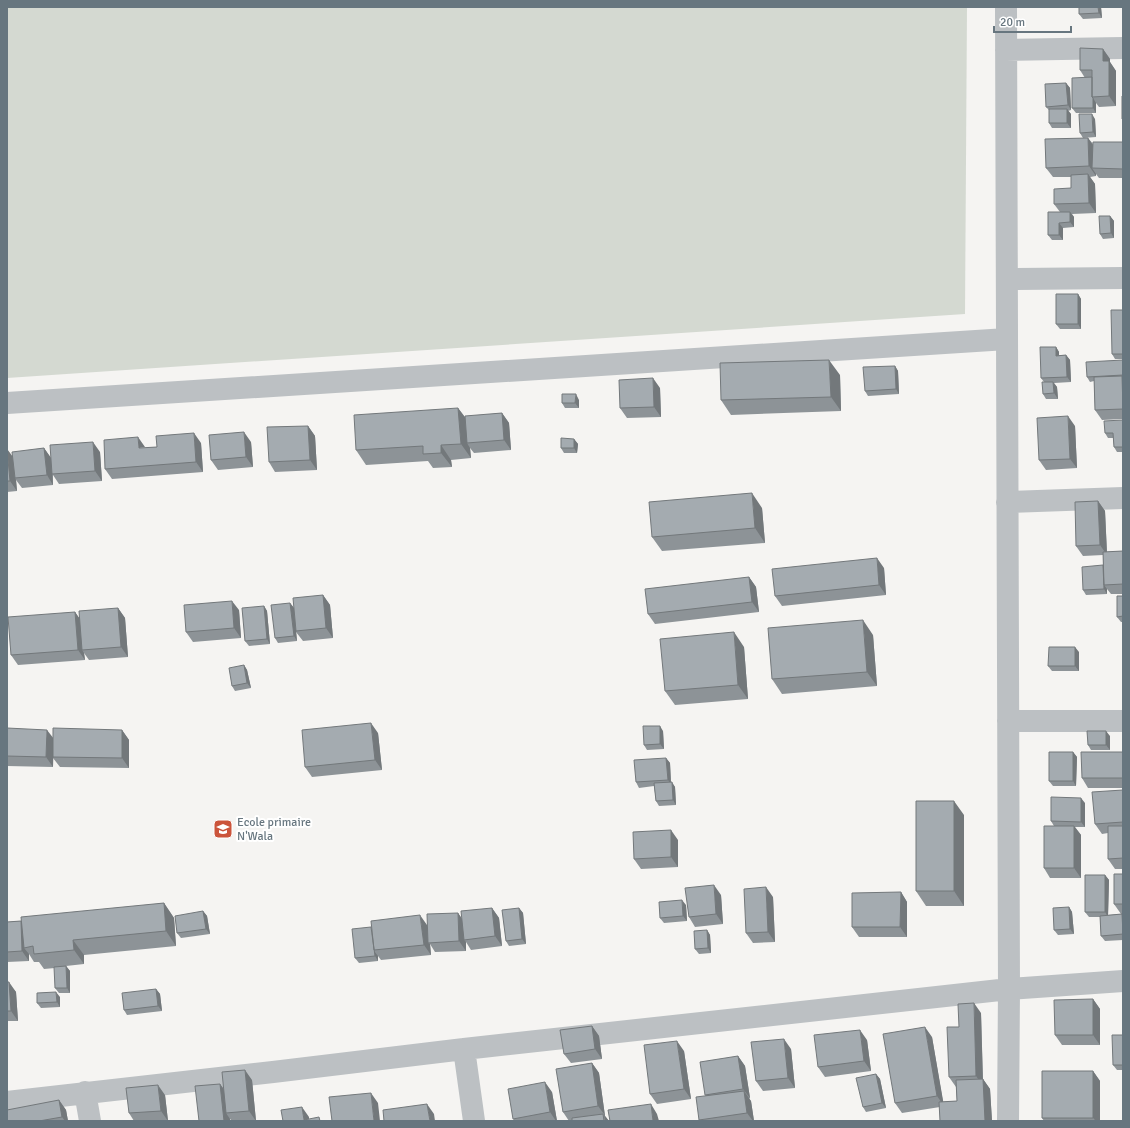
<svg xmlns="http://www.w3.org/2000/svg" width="1130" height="1128" viewBox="0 0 1130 1128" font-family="Signika,sans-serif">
<rect width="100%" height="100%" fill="#f5f4f2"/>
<path fill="#d4d9d1" d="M7,7H967L965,314L7,378Z"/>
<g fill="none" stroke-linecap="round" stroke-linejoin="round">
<path stroke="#bcc0c3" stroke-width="22" d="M1006,7L1009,989L1008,1121
M1006,50L1123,48
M1007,279L1123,278
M7,403L1007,339
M1007,502L1123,498
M1008,721H1123
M464,1049L474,1121
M85,1092L90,1121
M7,1102L273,1072L464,1049L1009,989L1123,981"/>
</g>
<path fill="#8d9397" d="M1079,7H1101L1102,18L1083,19L1079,14Z
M1103,49L1110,59V62L1116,71V106L1099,107L1096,103V113H1076L1072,108L1085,78L1080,70Z
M1066,83L1070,88L1071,110L1068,111L1071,114V128H1052L1049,123V110L1046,107Z
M1095,119L1096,137L1083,138L1080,133Z
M1088,138L1093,144L1123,142V178H1099L1096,174V176L1090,177L1095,184L1096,213L1072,214L1074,217V227L1063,228V240H1052L1048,235L1060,212L1054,204L1071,188V177H1053L1046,168Z
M1110,216L1114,221V238L1103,239L1100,234Z
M1078,294L1081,299V329H1060L1056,324Z
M1123,310V359H1115L1112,354Z
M1056,347L1059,352V355H1066L1070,360L1071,382L1054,383L1057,387L1058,399H1046L1043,394L1044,382L1041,378Z
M1123,360V419L1102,420L1095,410L1094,381L1090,382L1087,377Z
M895,366L898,371L899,394L868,396L865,391Z
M840,375L841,411L731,415L721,400Z
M660,388L661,417L627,418L620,408Z
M579,400V408H565L562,403Z
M458,408L465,417L502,413L509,423L511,450L474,453L470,448L471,458L451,460L452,467L433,468L428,461L366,465L356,450Z
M1123,420V452H1117L1114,447L1113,438H1108L1105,433Z
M308,426L315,436L317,470L275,472L269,462Z
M1075,426L1077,468L1046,470L1039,460Z
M574,439L578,444L577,453H564L561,448Z
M251,442L253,467L218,470L211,460Z
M201,443L203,472L112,479L105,469L145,448Z
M44,448L51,458L100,452L102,481L59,484L53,475V485L22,488L16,480L17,491L7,492V449L13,457Z
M1098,501L1105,511L1107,552L1123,551V594H1111L1107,589V594L1086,595L1083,590L1103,566V555L1083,556L1076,546Z
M762,508L765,543L662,551L652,537Z
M884,568L886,595L782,606L775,596Z
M749,577L756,587L759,612L655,624L648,614Z
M323,595L330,605L333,638L303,641L296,632L297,641L278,643L275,638L290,603L294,608Z
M1123,596V622H1121L1117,617Z
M264,606L267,611L270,644L249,646L245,641Z
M118,608L125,618L128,657L89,660L84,653L85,660L18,665L11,655L75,612L79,618Z
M239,610L241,638L193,642L186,632Z
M873,635L877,686L782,694L772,679Z
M744,647L748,699L675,705L665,691Z
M1079,652V671H1052L1048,666Z
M244,665L247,670L251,688L235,691L232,686Z
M7,728L53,739L122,730L129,740V768L60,767L53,758V767L7,766Z
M663,731L664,749L647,750L644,745Z
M378,733L382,770L312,777L305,767Z
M1110,736V750H1091L1088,745Z
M1073,752L1077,757L1076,786H1053L1049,781Z
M1123,752V788H1088L1082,778Z
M666,758L670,763L671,782L675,787L676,805L659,806L656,801L654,786L639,788L636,782Z
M1123,790V869H1115L1108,859V833L1102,834L1095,824Z
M1085,803V827H1075L1081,835V878H1050L1044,868L1054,826L1051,821Z
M964,815V906H926L916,891Z
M678,840V867L641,869L634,859Z
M1123,874V914H1121L1114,904Z
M1105,875L1109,880L1108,915L1122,914L1123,916V940L1105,941L1101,936L1100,917H1089L1085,912Z
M901,892L907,902V937H859L852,927Z
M721,895L723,924L695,927L689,917Z
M773,897L775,942L753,943L746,933Z
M164,903L174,918L176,946L84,955V964L66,966L70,971V993H59L55,988V968L44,969L39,962H34L29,954V961L7,962V922L21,921L22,922Z
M686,905L687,921L664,923L660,918Z
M1069,907L1072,912L1074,934L1058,935L1054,930Z
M492,908L499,918L502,946L471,950L466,942V951L435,952L430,944L431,955L381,960L378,956V961L359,963L355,958L427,925L428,931L458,913L462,919Z
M519,908L523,913L526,944L509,946L506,941Z
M203,911L207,916L210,934L181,938L177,933Z
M707,930L710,935L711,953L699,954L695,949Z
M7,982L16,992L18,1021H7Z
M156,989L160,994L162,1011L127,1015L124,1010Z
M60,997V1007L41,1008L37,1003Z
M1093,999L1100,1009V1045H1062L1055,1035Z
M981,1013L983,1079L990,1089L992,1121H940V1107L902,1113L895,1103L932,1037L943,1102L957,1101L956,1087L949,1077L959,1027Z
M592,1026L599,1036L602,1059L571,1063L564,1054Z
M1123,1035V1070H1117L1113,1065Z
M867,1040L871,1071L825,1077L818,1067Z
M791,1049L795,1088L763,1091L756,1081Z
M684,1051L691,1099L657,1104L650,1094Z
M738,1056L745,1066L750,1098L749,1099L751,1101L754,1121H699V1120L706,1096L705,1095Z
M592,1063L599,1073L605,1116L609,1121H569L563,1112Z
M1093,1071L1100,1081V1121H1044L1042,1118Z
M876,1074L880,1079L886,1108L866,1112L863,1107Z
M252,1080L256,1121H232L230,1119V1121H199L220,1084L224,1089Z
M552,1092L557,1121H515L513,1119Z
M165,1095L168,1121H134L129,1113Z
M59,1100L66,1110L68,1121H7Z"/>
<path fill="#73787b" d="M1098,7H1101L1102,18L1099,13Z
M1103,49L1110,59V62L1116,71V106L1109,96L1103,61Z
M1066,83L1070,88L1071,110L1068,105Z
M1093,98L1096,103V113L1093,108Z
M1067,109L1071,114V128L1067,123Z
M1092,114L1095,119L1096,137L1093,132Z
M1088,138L1095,148L1092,168L1096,174V176L1089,166Z
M1088,174L1095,184L1096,213L1089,203Z
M1070,212L1074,217V227L1070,222Z
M1110,216L1114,221V238L1111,233Z
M1059,223L1063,228V240L1059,235Z
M1078,294L1081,299V329L1078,324Z
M1056,347L1059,352V361L1056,356Z
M1066,355L1070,360L1071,382L1067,377Z
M829,360L840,375L841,411L831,397Z
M895,366L898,371L899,394L896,389Z
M653,378L660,388L661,417L654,407Z
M1053,382L1057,387L1058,399L1054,393Z
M576,394L579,400V408L575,403Z
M458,408L469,423L467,443L470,448L471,458L461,444Z
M502,413L509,423L511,450L504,440Z
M1068,416L1075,426L1077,468L1070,459Z
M308,426L315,436L317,470L310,460Z
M244,432L251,442L253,467L246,457Z
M194,433L201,443L203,472L196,462Z
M138,437L145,447L139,448Z
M574,439L578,444L577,453L574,448Z
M93,442L100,452L102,481L95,471Z
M441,445L451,460L452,467L441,453Z
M44,448L51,458L53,485L47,475Z
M7,449L14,459L15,478L16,480L17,491L10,481Z
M752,493L762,508L765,543L755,528Z
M1098,501L1105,511L1107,555L1100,545Z
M877,558L884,568L886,595L879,585Z
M1103,565L1106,570L1104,585L1107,589V594L1104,589Z
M749,577L756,587L759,612L752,602Z
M323,595L330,605L333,638L326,628Z
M232,601L239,610L241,638L234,628Z
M290,603L294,608L297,641L294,636Z
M264,606L267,611L270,644L267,639Z
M118,608L125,618L128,657L121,647Z
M75,612L82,622V650L84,653L85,660L78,650Z
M863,620L873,635L877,686L867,672Z
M734,632L744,647L748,699L738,685Z
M1075,647L1079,652V671L1075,666Z
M244,665L247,670L251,688L247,683Z
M371,723L378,733L382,770L375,760Z
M660,726L663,731L664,749L660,744Z
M47,730L54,739L53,767L46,757Z
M122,730L129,740V768L122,758Z
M1106,731L1110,736V750L1106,745Z
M1073,752L1077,757L1076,786L1073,781Z
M666,758L670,763L671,785L668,780Z
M672,782L675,787L676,805L673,800Z
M1081,798L1085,803V827L1081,822Z
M954,801L964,815V906L954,891Z
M1074,826L1081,835V878L1074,868Z
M671,830L678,840V867L671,857Z
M1105,875L1109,880L1108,917L1105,912Z
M714,885L721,895L723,924L716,914Z
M766,887L773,897L775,942L768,932Z
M901,892L907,902V937L900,927Z
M682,900L686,905L687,921L683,916Z
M164,903L174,918L176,946L166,931Z
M1069,907L1072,912L1074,934L1070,929Z
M492,908L499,918L502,946L495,936Z
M519,908L523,913L526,944L522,939Z
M203,911L207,916L210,934L206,929Z
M458,913L465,923L464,940L466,942V951L459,941Z
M1122,914L1123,916V935V934Z
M420,915L427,925L429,942L428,943L430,944L431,955L424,945Z
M21,921L27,931L24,948L29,954V961L22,951Z
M707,930L710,935L711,953L708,948Z
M73,940L84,955V964L74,950Z
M374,951L378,956V961L375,956Z
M66,966L70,971V993L67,988Z
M9,982L16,992L18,1021L11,1011Z
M156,989L160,994L162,1011L158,1006Z
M56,992L60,997V1007L57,1002Z
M1093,999L1100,1009V1045L1093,1035Z
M974,1003L981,1013L983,1086L976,1076Z
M592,1026L599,1036L602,1059L595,1049Z
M925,1027L932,1037L944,1106L937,1096Z
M860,1030L867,1040L871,1071L864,1061Z
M784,1039L791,1049L795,1088L788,1078Z
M677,1041L684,1051L691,1099L684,1089Z
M738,1056L745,1066L750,1098L743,1089Z
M592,1063L599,1073L605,1116L609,1121H605L604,1114L598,1106Z
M245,1070L252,1080L256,1121L249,1111Z
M1093,1071L1100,1081V1121H1096L1093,1118Z
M876,1074L880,1079L886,1108L882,1103Z
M983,1079L990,1089L992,1121H985Z
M545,1082L552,1092L557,1121H556L550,1112Z
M220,1084L227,1094L226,1113L230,1119V1121H224Z
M158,1085L165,1095L168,1121L161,1111Z
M744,1091L751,1101L754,1121H753L747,1113Z
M371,1093L378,1103L380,1121H374Z
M59,1100L66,1110L68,1121H65L62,1117Z
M427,1104L434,1114L435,1121H430Z
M651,1104L657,1114L659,1121H653Z
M302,1107L309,1117V1121L304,1120Z"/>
<path fill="#a4abb0" stroke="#73787b" d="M1079,7H1098L1099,13L1079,14Z
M1080,48L1103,49V61H1109V96L1092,97V70H1080Z
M1092,77V97L1093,98V108H1072V78Z
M1066,83L1068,105L1046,107L1045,84Z
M1122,96H1123V119H1122Z
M1049,109H1067V123H1049Z
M1079,114H1092L1093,132L1080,133Z
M1088,138L1089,166L1046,168L1045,139Z
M1093,142H1123V169L1092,168Z
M1088,174L1089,203L1054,204V189L1071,188V175Z
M1048,212H1070V222L1059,223V235H1048Z
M1099,216H1110L1111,233L1100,234Z
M1056,294H1078V324H1056Z
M1111,310H1123V354H1112Z
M1040,347H1056V356L1066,355L1067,377L1041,378Z
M829,360L831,397L721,400L720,363Z
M1123,360V375L1087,377L1086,362Z
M895,366L896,389L865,391L863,367Z
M1122,376L1123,409L1095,410L1094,377Z
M653,378L654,407L620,408L619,380Z
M1042,382H1053L1054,393L1043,394Z
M562,394H576L575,403H562Z
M458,408L461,444L441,445V453L423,454V446L356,450L354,415Z
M502,413L504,440L467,443L465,416Z
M1068,416L1070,459L1039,460L1037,418Z
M1123,420V447H1114L1113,433H1105L1104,421Z
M308,426L310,460L269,462L267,427Z
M244,432L246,457L211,460L209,435Z
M194,433L196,462L105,469L104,440L138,437L139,448L157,447L156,436Z
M561,438L574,439V448H561Z
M93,442L95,471L52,474L50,445Z
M44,448L47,475L15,478L12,452Z
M7,449L10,481H7Z
M752,493L755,528L652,537L649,502Z
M1098,501L1100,545L1076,546L1075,502Z
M1123,551V584L1104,585L1103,552Z
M877,558L879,585L775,596L772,569Z
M1103,565L1104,589L1083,590L1082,567Z
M749,577L752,602L648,614L645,589Z
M323,595L326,628L296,631L293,598Z
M1117,596H1123V616L1117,617Z
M232,601L234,628L186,632L184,605Z
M290,603L294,636L275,638L271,605Z
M264,606L267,639L245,641L242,608Z
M118,608L121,647L82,650L79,611Z
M75,612L78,650L11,655L8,617Z
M863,620L867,672L772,679L768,628Z
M734,632L738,685L665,691L660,639Z
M1049,647H1075V666H1048Z
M244,665L247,683L232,686L229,668Z
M371,723L375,760L305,767L302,730Z
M643,726H660V744L644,745Z
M7,728L47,730L46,757L7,756Z
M53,728L122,730V758L53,757Z
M1087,731H1106V745H1088Z
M1049,752H1073V781H1049Z
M1081,752H1123V778H1082Z
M666,758L668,780L636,782L634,760Z
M672,782L673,800L656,801L654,783Z
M1123,790V822L1095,824L1092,792Z
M1051,797L1081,798V822L1051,821Z
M916,801H954V891H916Z
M1044,826H1074V868H1044Z
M1108,826H1123V858L1108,859Z
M671,830V857L634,859L633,832Z
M1114,874H1123V904H1114Z
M1085,875H1105V912H1085Z
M714,885L716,914L689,917L685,888Z
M766,887L768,932L746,933L744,889Z
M901,892L900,927H852V893Z
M682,900L683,916L660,918L659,902Z
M164,903L166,931L73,940L74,950L34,954L33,946L24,948L21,917Z
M1069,907L1070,929L1054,930L1053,908Z
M492,908L495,936L464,940L461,911Z
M519,908L522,939L506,941L502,910Z
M203,911L206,929L177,933L175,916Z
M458,913L459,941L428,943L427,914Z
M1122,914L1123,934L1101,936L1100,916Z
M420,915L424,945L374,950L371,921Z
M21,921L22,951L7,952V922Z
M371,927L375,956L355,958L352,929Z
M707,930L708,948L695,949L694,931Z
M66,966L67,988H55L54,967Z
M7,982H9L11,1011H7Z
M156,989L158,1006L124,1010L122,993Z
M56,992L57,1002L37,1003V993Z
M1093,999V1035H1055L1054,1000Z
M974,1003L976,1076L949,1077L947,1027H959L958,1004Z
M592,1026L595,1049L564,1054L560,1030Z
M925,1027L937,1096L895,1103L883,1034Z
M860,1030L864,1061L818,1067L814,1035Z
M1112,1035H1123V1065H1113Z
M784,1039L788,1078L756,1081L751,1042Z
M677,1041L684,1089L650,1094L644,1045Z
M738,1056L743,1089L705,1095L700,1062Z
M592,1063L598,1106L563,1112L556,1069Z
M245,1070L249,1111L226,1113L222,1072Z
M1042,1071H1093V1118H1042Z
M876,1074L882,1103L863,1107L856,1078Z
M983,1079L985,1121H940L939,1102L957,1101L956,1080Z
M545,1082L550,1112L513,1119L508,1089Z
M220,1084L224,1121H199L195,1086Z
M158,1085L161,1111L129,1113L126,1088Z
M744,1091L747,1113L699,1120L696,1097Z
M371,1093L374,1121H332L329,1097Z
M59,1100L62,1117L39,1121H7V1110Z
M427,1104L430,1121H384L383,1110Z
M651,1104L653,1121H610L608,1110Z
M302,1107L304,1120L319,1117L320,1121H283L281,1110Z
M603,1114L604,1121H572V1118Z"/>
<defs>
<g id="school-square" transform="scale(1)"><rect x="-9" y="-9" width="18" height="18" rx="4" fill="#cb543b" stroke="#fff"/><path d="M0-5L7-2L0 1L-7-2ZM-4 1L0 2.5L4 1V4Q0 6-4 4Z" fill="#fff"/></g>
</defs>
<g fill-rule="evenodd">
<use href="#school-square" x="223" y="829"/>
</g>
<g text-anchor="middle" stroke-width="4" stroke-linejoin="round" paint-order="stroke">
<g font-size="12" fill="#67767f" stroke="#fff" text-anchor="start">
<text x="237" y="826">Ecole primaire<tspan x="237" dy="14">N'Wala</tspan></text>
</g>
</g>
<rect width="1130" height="1128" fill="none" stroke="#67767f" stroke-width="16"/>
<path d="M994 26v6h77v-6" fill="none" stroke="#67767f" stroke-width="2"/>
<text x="1000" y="26" font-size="12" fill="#67767f" stroke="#ffffff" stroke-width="3" paint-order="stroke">20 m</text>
</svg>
